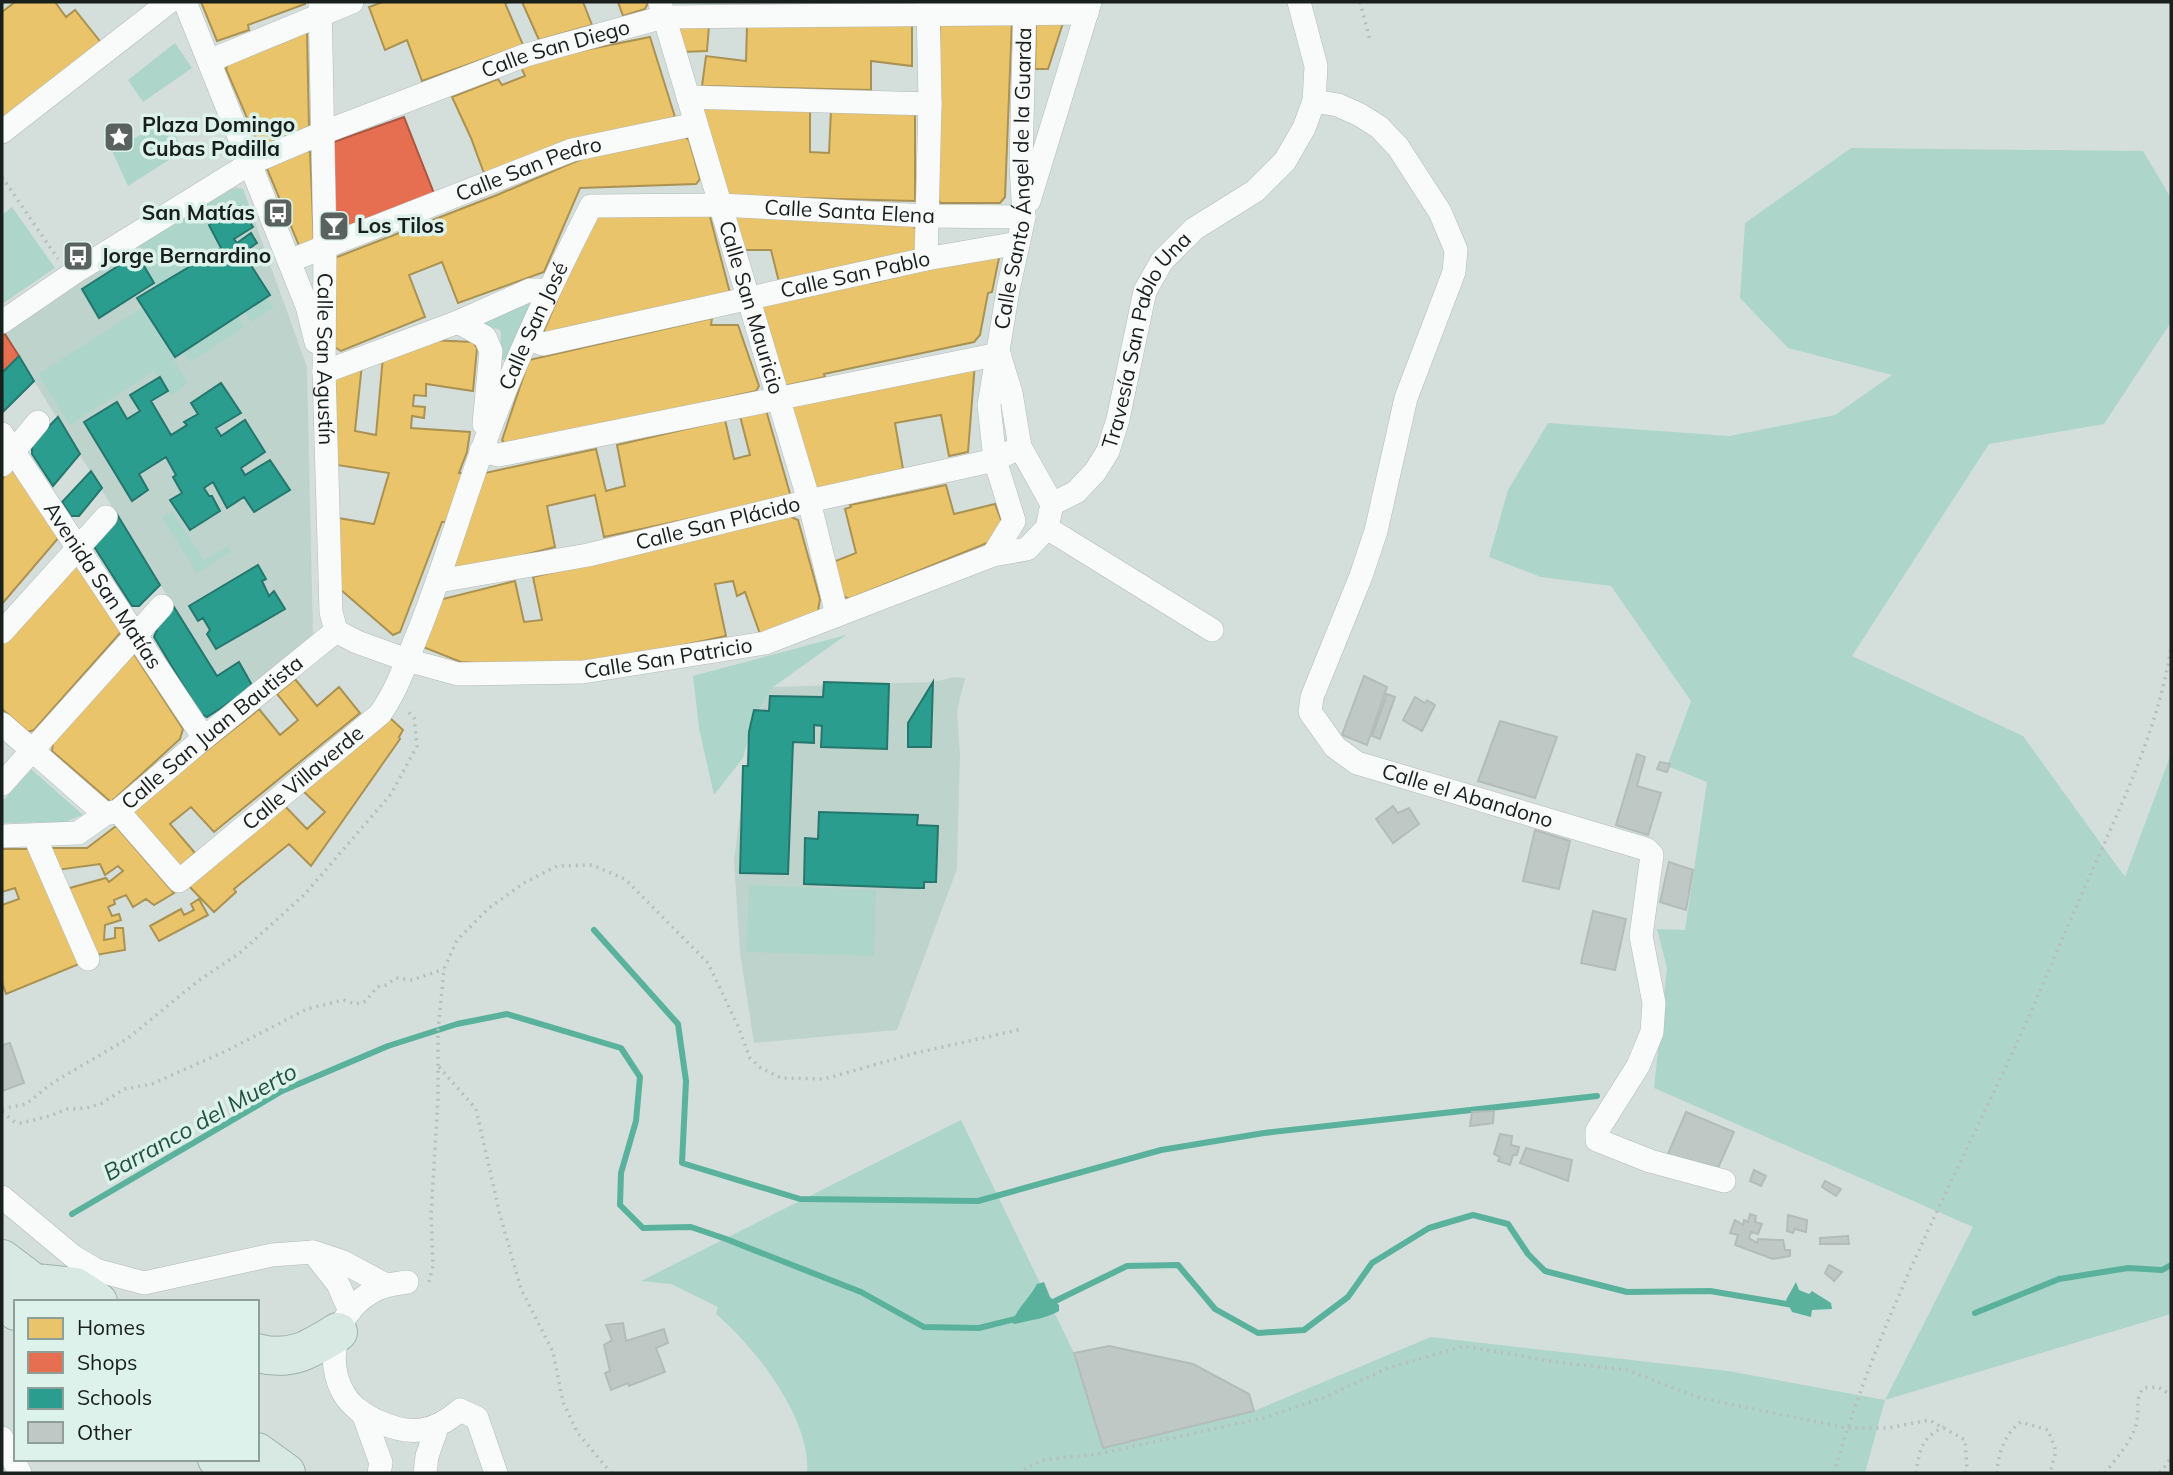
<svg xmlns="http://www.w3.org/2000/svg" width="2173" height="1475" viewBox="0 0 2173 1475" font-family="Mulish,sans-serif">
<rect width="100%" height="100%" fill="#d4dfdc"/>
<path fill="#bfd3cd" d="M235,187L243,189L307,367L313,634L253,687L239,662L217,676L3,331Z
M954,677L965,678L957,711L960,753L957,869L897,1030L754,1043L740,953L734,861L748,753L749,732L754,718L773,687L933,682Z"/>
<path fill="#aed5c9" d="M175,43L192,68L143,102L128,80Z
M168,119L183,151L128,186L112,151Z
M1851,148L2143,151L2171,198V322L2104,424L1989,444L1852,656L2023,736L2125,877L2171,754V1314L1885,1400L1865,1473H807C812,1420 755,1347 716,1314L718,1307L671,1284L641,1281L961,1120L1074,1353L1103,1448L1254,1411L1431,1337L1728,1371L1885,1400L1973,1227L1654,1088L1667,968L1657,929L1685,930L1707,782L1667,766L1691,701L1611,586L1541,577L1489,557L1508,490L1548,423L1729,436L1835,415L1892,375L1788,348L1740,298L1745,223Z
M232,189H243L255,222L251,225L240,206L209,225L221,248L156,287L137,254L142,250L139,246Z
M12,207L55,268L2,304V215Z
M267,297L274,308L251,322L244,312Z
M534,299L509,362L500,359L501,332L498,329L481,326L483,316Z
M142,308L175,357L173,359L188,383L172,395L154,371L70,425L38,374Z
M238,316L244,327L190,362L183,352Z
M172,511L204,560L227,546L231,551L197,573L162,518Z
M846,635L773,687L754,718L743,758L714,795L699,728L693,676Z
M31,769L83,815L65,822L2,823V802Z
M749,885L876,890L874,956L746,952Z"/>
<path fill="#5ab29d" d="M1044,1282L1050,1297L1059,1305V1311C1045,1319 1030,1320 1015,1324L1012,1323C1017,1308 1029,1299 1037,1284Z
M1796,1282L1799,1290L1809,1294L1812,1291L1831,1303L1832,1309L1812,1310L1811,1317L1792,1312L1786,1300Z"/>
<path fill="#e9c46a" stroke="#aa9253" stroke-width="2" d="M15,2H55L66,17L75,10L103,45L2,119V12Z
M201,2H305V4L248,25L249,30L217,41Z
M383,2H510L505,3L523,45L422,81L407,40L385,50L369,7Z
M522,2H583L592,25L539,40Z
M618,2H647L648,3L645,9L623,16Z
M940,19L1012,20L1005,197L1000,203H941L934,198Z
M1036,21L1063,23L1048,69H1035Z
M678,23L709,26L707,51L681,52Z
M747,25H912V66L871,61V90L702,86L706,56L746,61Z
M307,30L309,127L260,148L226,69L228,64Z
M650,37L675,117L485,176L471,138L452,97L498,79L502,85L525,76L521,67L545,58Z
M704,107L810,109V152L829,153L831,110L912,113L915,116V201L725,196L701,112Z
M684,137L689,140L700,179L696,184L580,188L544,272L458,303L442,262L409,275L425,317L341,351L331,345L332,259L497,195L586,157Z
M304,149L310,152L314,242L300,248L265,164Z
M708,209L730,293L543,333L592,217Z
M735,216L909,221L916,229L917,246L913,253L779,282L771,250H741Z
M994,253L999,258L992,292L988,293L980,335L974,342L824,374L825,377L780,387L760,305L869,281L870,283Z
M712,318L711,325H738L759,386L756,391L507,447L502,440L529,360Z
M430,340L473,342L477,348L473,391L426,384V396L414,395L413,406L425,407L424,418L412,416L411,428L470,432L467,452L459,473H465L446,522H442L400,632L393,635L341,590L338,518L374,524L389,473L337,465L334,375L362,364L355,431L376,435L383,356Z
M975,363L968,452L949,456L941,415L895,423L903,469L810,492L786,396Z
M766,410L791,497L604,537L595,495L547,506L555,547L453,573L449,567L485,473L596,449L606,491L625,486L617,445L725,420L734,459L750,455L740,416Z
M11,468L60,536L2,604V479Z
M946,485L954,514L995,504L1003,525L992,541L849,599L841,595L833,562L856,553L845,509L851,507L850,505Z
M789,516L798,520L820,599L818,611L760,634L745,592L737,596L733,581L715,584L726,636L642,654L572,663L487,664L461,662L418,645L439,600L515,581L524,622L542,620L533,577Z
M77,562L121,632L34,730L28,732L2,709V641Z
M130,654H134L183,729L180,739L111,802L52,751L53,743Z
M295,679L317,706L339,687L360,713L214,832L191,807L170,824L195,853L178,868L132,816L134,808L259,709L280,735L298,720L277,694Z
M389,717L403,730L399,737L400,739L311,866L289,844L234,889L236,892L214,912L185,882L283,804L307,829L325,812L301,789Z
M116,826L174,893L154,905L146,899L133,907L126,895L114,900L115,904L108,907L112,916L119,914L121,920L105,925L104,940L115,938V928H123L125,950L96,955L66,889L106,878L109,882L123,871L118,866L105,875L100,864L57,870L47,848H87Z
M2,849H32L84,962L6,994L2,982V905L19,899L15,888L2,892Z
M199,899L208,915L159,941L150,926L181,909L184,915L194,910L191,904Z"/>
<path fill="#e76f51" stroke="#a95741" stroke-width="2" d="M404,117L435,196L329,234L328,144Z
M3,331L19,356L2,373V332Z"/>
<path fill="#2a9d8f" stroke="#25776d" stroke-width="2" d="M240,206L253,227L234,239L237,243L251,233L257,243L243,253L270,295L175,357L137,298L221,248L209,225Z
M137,254L154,283L99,318L82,289Z
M19,356L34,381L3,412L2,373Z
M160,377L168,391L151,401L171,435L187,425L184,422L198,414L191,403L221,383L241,413L216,428L221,436L245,420L265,452L241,468L245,475L270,460L290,490L254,512L244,497L227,508L213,482L204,488L209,496H212L220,511L190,530L170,500L182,493L173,477L176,475L166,457L139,474L148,490L132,501L84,422L117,402L127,419L140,411L130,395Z
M58,417L80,454L53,486L32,454V444Z
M91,471L102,488L79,516H71L62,502Z
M115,511L160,585L139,606H132L93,545Z
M258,565L266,579L262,581L269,596L274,591L285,609L216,649L207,634L210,630L203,618L198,621L189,606Z
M174,607L217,676L239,662L253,687L207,717L200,713L154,637L158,627Z
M824,682L889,684L887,749L821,747L822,726L814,725V743L793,742L788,874L740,873L743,766H748L749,732L754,710L769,711L770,696L823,697Z
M933,682L931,747H908V723Z
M819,812L918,815L917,825L938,826L936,882H924V888H915L804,884L805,838L818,839Z"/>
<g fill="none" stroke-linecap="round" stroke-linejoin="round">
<path stroke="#5ab29d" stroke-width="6" d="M594,930L678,1024L686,1081L682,1163L800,1199L978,1201L1161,1150L1264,1133L1597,1096
M72,1214L282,1091L388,1046L457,1024L507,1014L621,1048L640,1077L636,1121L621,1173L620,1205L643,1228L691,1227L726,1239L861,1292L924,1327L979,1328L1019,1318
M1047,1305L1127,1266L1178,1265L1215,1309L1258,1333L1304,1330L1348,1297L1372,1263L1429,1228L1473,1215L1508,1224L1528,1254L1545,1271L1627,1292L1710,1291L1793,1305
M1975,1313L2059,1279L2128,1268L2162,1270L2171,1265"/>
</g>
<path fill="#bfc8c5" stroke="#b4bcb9" stroke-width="2" d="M1364,676L1387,687L1367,745L1342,735Z
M1387,694L1395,697L1380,739L1372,736Z
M1415,697L1425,703L1427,700L1435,705L1422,731L1403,720Z
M1500,721L1557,737L1535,798L1478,781Z
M1637,754L1645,757L1637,786L1661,793L1648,835L1616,825Z
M1660,762L1670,764L1667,772L1657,769Z
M1393,806L1398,813L1409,808L1419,824L1393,843L1376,819Z
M1535,830L1570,841L1559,889L1523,881Z
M1669,862L1693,870L1686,910L1660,902Z
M1593,911L1626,919L1615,970L1581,963Z
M10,1043L24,1083L2,1091V1045Z
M1494,1111L1493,1123L1470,1126L1472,1112Z
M1686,1112L1734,1132L1718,1168L1667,1156Z
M1500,1134L1512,1136L1511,1145L1519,1147L1517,1155H1513L1510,1165L1498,1161L1500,1157L1494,1154Z
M1526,1148L1572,1160L1568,1181L1520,1163Z
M1754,1170L1766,1176L1761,1186L1750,1181Z
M1825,1181L1841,1189L1836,1196L1822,1187Z
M1750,1214L1756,1216L1755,1222L1762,1224L1758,1234L1751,1232L1749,1238L1757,1243L1758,1239L1783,1240L1785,1250H1790V1256L1773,1259L1735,1245L1738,1235L1730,1233L1735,1220L1743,1225L1744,1220L1748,1222Z
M1788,1215L1807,1220L1806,1232L1795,1229L1793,1233L1787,1231Z
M1848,1236L1849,1244H1820V1238Z
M1829,1265L1842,1272L1834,1281L1825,1273Z
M623,1323L626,1341L664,1329L668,1343L656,1348L665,1372L629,1386L628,1383L611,1390L605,1373L610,1371L604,1345L612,1340L606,1325Z
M1109,1346L1193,1364L1249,1394L1254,1411L1103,1448L1074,1353Z"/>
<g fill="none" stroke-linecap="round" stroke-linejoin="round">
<g stroke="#b3bab8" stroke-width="24">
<g id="street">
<path d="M185,2L307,306L316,342"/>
<path id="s1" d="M320,2L325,246L324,372L331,612L336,631"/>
<path id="s2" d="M660,3L809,501L837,615"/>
<path d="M209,61L352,2"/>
<path d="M688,97L930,104"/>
<path id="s3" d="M1314,101L1338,105L1360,115L1379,127L1398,147L1440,212L1456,250L1454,272L1406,398L1376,531L1361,576L1312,697L1310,712L1335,747L1357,763L1646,849L1652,855L1641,936L1654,1003L1652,1032L1638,1066L1597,1131V1140L1650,1161L1724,1181"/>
<path d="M2,132L169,2"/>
<path d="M1029,201L1090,2"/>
<path d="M926,259L930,104L928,2"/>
<path id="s4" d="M289,261L572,150L696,124"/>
<path id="s5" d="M2,322L75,272L249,164L322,133L526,55L664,17L1087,13"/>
<path d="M458,322L485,337L491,351L484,424"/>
<path id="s6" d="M528,338L543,344L926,259L1018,243"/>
<path d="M324,372L458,322L530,290H548"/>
<path id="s7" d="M2,434L204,738"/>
<path d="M481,451L499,455L999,354"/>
<path d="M2,465L38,422"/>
<path id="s8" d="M1052,504L1076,492L1095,472L1108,451L1118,419L1145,291L1162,261L1194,229L1255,191L1285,161L1304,128L1314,101L1316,66L1299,2"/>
<path d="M1047,528L1212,630"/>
<path id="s9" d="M993,555L1014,521L995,460L989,405L1008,290L1024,217L1021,164L1025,2"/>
<path id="s10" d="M439,581L588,555L809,501L995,460L1020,447"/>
<path id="s11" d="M336,631L357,642L407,660L458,674L583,672L765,643L993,555L1027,549L1047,528L1052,504L1020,447L1011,393L999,354"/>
<path d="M2,632L106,517"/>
<path d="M2,724L105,814"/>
<path d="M2,784L162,606"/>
<path id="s12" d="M118,811L179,881L380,714C397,690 405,665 416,638C441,577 459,514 481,453C511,368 550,286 591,206L720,205L927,216L1024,217"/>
<path d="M34,835L88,959"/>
<path id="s13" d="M2,836L78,833L105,814L118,811L204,738L336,631"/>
<path d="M2,1197L74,1257L96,1270L144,1283L272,1255L313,1252L343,1262L386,1285"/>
<path d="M313,1252L338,1284L350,1311"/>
<path d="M407,1282C393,1284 379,1286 367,1295C335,1316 325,1362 344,1394C351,1406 365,1416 377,1421C409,1436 433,1434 460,1410L477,1418L496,1473"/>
<path d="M364,1416L381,1463L379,1473"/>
<path d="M2,1438L20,1473"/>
<path d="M425,1473L427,1456L438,1425"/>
</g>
</g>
<g stroke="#9eb1ac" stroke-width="40">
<path id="highway" d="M2,1259L59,1302
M35,1283L75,1287L98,1302
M2,1301L16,1311
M257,1353C291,1362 311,1349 338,1332
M257,1452L286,1473
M217,1459L236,1473"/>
</g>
<path stroke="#b9bdbc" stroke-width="3.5" stroke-dasharray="2 5" stroke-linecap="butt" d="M1360,2L1370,40
M2,177L58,259
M439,1067L476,1109L500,1215L521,1289L553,1352L563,1402L577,1432L611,1473
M2,1109L26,1104L54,1082L127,1039L198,981L241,952L305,894L391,794L417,746L414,718L407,710
M2,1112L15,1122L21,1123L50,1116L67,1109L87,1108L102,1103L124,1089L152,1084L228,1050L307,1009L343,1000L356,1004L366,1001L377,987L386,985L396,978L412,980L444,969
M429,1282L433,1266L431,1215L438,1099V1030L444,969L457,940L489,908L524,883L557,866L592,865L625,879L708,963L738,1026L750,1058L761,1068L781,1078L824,1079L916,1053L1022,1029
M1018,1473L1042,1460L1098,1454L1264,1418L1325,1397L1388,1368L1464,1346L1555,1362L1627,1370L1700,1398L1847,1428H1889L1929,1420L1965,1440L1967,1467L1965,1473
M1834,1473C1873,1336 1939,1208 2000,1079C2029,1019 2054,957 2081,896C2116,815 2157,736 2171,648
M1916,1473C1920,1449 1921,1438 1944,1427
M1997,1473C1998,1453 2005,1433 2021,1422L2048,1430L2056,1451L2050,1473
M2105,1473C2116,1458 2134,1440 2137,1420C2140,1405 2134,1403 2143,1388L2158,1387L2171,1395
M2160,1473L2171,1458"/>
<use href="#street" stroke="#f9fafa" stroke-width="23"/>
<use href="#highway" stroke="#d8e8e3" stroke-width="38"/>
</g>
<defs>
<g id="sight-square" transform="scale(1.575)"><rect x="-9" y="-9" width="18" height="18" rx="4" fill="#5a6260" stroke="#ddf2ea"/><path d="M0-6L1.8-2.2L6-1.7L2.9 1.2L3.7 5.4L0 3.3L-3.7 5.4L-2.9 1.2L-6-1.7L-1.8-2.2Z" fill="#fff"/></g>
<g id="bus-square" transform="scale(1.575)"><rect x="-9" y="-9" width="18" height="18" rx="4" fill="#5a6260" stroke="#ddf2ea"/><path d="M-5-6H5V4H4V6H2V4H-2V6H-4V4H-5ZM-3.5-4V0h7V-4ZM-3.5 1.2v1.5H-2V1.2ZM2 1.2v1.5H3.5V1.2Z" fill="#fff"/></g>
<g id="bar-square" transform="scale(1.575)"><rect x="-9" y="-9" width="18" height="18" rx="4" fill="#5a6260" stroke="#ddf2ea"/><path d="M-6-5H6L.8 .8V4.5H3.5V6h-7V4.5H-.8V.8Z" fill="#fff"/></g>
</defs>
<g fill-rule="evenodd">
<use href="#sight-square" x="119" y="137"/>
<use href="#bus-square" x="278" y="213"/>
<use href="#bar-square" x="334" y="226"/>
<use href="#bus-square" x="78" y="256"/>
</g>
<g text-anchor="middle" stroke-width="7" stroke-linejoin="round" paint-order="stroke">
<g font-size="21" fill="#181f1d" stroke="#ddf2ea">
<text dy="7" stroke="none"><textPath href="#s5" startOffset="621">Calle San Diego</textPath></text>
<text dy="7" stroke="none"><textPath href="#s4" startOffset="257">Calle San Pedro</textPath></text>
<text dy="7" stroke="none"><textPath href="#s9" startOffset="388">Calle Santo Ángel de la Guarda</textPath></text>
<text dy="7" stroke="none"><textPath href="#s12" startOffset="1164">Calle Santa Elena</textPath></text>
<text dy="7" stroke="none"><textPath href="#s6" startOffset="336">Calle San Pablo</textPath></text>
<text dy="7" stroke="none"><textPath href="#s2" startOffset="318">Calle San Mauricio</textPath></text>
<text dy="7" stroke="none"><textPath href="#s12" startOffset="772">Calle San José</textPath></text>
<text dy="7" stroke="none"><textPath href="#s8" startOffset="198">Travesía San Pablo Una</textPath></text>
<text dy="7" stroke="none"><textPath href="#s1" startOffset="357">Calle San Agustín</textPath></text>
<text dy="7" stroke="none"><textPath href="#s10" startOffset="285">Calle San Plácido</textPath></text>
<text dy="7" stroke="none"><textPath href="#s7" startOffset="182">Avenida San Matías</textPath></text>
<text dy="7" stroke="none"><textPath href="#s11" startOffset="341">Calle San Patricio</textPath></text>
<text dy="7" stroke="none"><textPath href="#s13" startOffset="245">Calle San Juan Bautista</textPath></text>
<text dy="7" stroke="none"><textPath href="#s12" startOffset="254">Calle Villaverde</textPath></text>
<text dy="7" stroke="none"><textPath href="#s3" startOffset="889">Calle el Abandono</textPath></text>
</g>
<g font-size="21" font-weight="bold" fill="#181f1d" stroke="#ddf2ea" text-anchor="start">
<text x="142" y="132">Plaza Domingo<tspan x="142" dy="24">Cubas Padilla</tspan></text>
<text x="255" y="220" text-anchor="end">San Matías</text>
<text x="357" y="233">Los Tilos</text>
<text x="101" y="263">Jorge Bernardino</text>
</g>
<g font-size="23" font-style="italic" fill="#225144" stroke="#ddf2ea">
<text transform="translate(200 1122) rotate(-29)" y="8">Barranco del Muerto</text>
</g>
</g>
<rect width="2173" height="1475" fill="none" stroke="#181f1d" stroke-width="7"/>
<rect x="14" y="1300" width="245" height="161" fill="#ddf2ea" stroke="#8e9e98" stroke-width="2"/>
<rect x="28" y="1318" width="35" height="21" fill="#e9c46a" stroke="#8e9e98" stroke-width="2"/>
<text x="77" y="1335" font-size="21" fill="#181f1d">Homes</text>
<rect x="28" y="1352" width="35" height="21" fill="#e76f51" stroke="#8e9e98" stroke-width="2"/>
<text x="77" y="1370" font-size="21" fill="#181f1d">Shops</text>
<rect x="28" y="1388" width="35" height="21" fill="#2a9d8f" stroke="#8e9e98" stroke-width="2"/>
<text x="77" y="1405" font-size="21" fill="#181f1d">Schools</text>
<rect x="28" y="1422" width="35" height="21" fill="#bfc8c5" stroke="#8e9e98" stroke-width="2"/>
<text x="77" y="1440" font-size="21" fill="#181f1d">Other</text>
</svg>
